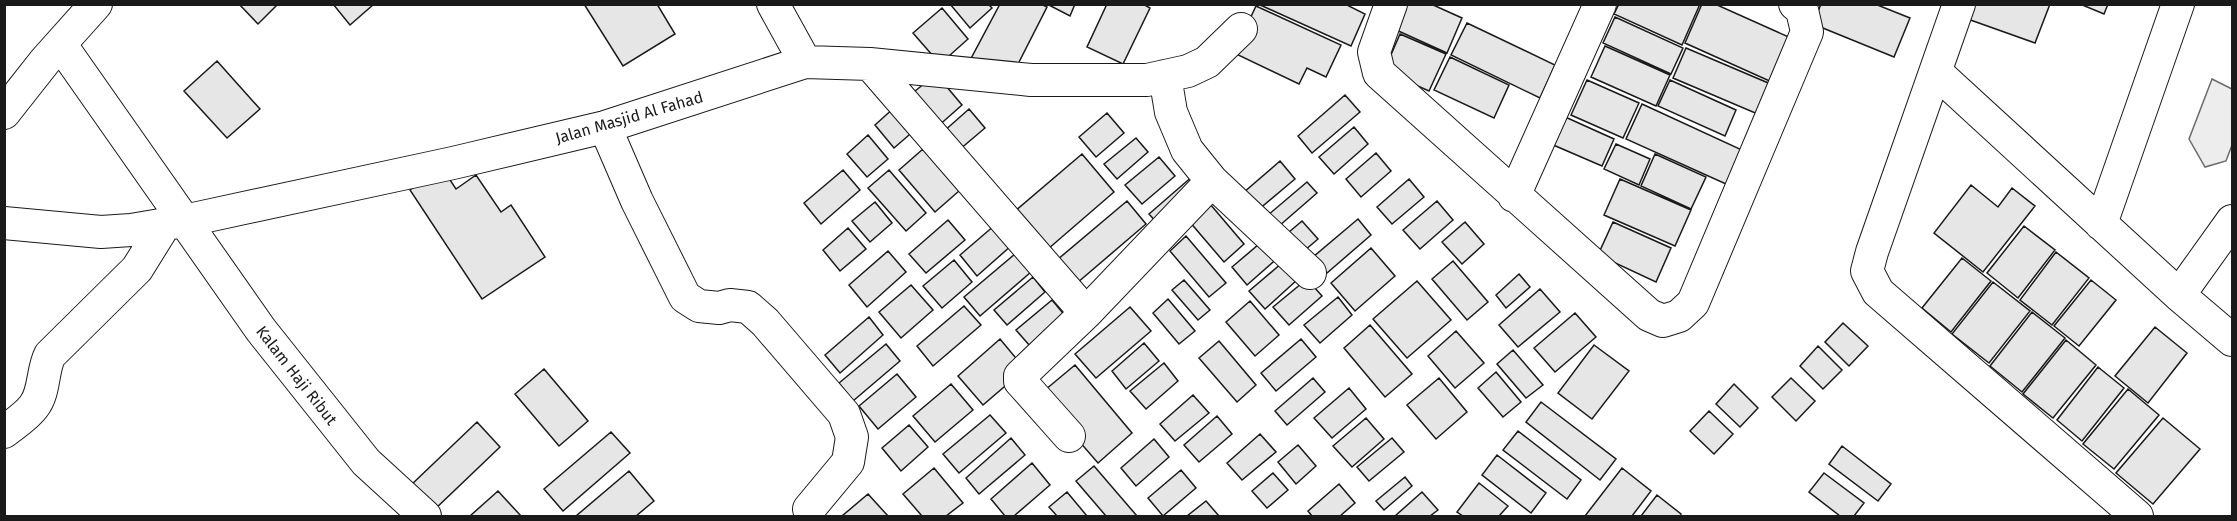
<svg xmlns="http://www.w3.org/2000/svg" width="2237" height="521" viewBox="0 0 2237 521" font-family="'Fira Sans',sans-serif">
<rect width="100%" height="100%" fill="#fff"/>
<path fill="#ededed" stroke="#6a6a6a" stroke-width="1.5" d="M2212,79L2232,89V145L2226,161L2205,167L2189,139Z"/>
<path fill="#e6e6e6" stroke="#1a1a1a" stroke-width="1.5" d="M239,4H278L258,24Z
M333,4H374L350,25Z
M584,4H657L675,34L623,66Z
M950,4H988L992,8L970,28Z
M1000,4H1041L1047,7L1018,64L967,66Z
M1047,4H1075L1070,16Z
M1107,4H1143L1150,8L1123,64L1087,47Z
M1258,4H1345L1365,14L1351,46Z
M1404,4H1431L1462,18L1447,53L1394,29Z
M1619,4H1700L1682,45L1614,14Z
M1702,4H1715L1793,39L1774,83L1685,43Z
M1821,4H1875L1910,18L1894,57L1813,24Z
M1967,4H2050L2035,43L1962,17Z
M2080,4H2108L2104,14Z
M1256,6L1341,45L1326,77L1307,68L1299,84L1234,53Z
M942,8L968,39L940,64L913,33Z
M1615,17L1683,48L1671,74L1603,43Z
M1467,23L1555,65L1540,98L1451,55Z
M1400,34L1446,54L1429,91L1384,71Z
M1605,46L1670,75L1656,106L1591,77Z
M1686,48L1773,85L1760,115L1673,78Z
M1450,57L1509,85L1494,118L1434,90Z
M217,61L260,109L227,138L184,91Z
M936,74L962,105L936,128L909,96Z
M1587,80L1639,103L1623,138L1571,115Z
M1670,80L1736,110L1725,136L1658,106Z
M1345,95L1360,112L1312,153L1298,136Z
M1642,104L1742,150L1726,184L1626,139Z
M896,106L916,129L894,148L875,125Z
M969,109L985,128L959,150L943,132Z
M1107,113L1124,133L1096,157L1079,137Z
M1563,116L1614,139L1602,166L1551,144Z
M1354,127L1368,144L1334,174L1319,157Z
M868,135L888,159L867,177L847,154Z
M1136,138L1148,152L1117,179L1104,164Z
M1616,144L1650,159L1639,185L1604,169Z
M923,149L959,191L935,212L899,170Z
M1376,153L1391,171L1361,197L1346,179Z
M1082,154L1114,192L1048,249L1015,211Z
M1655,154L1706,177L1691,209L1641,186Z
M1159,157L1175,176L1142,204L1125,185Z
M1280,161L1295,179L1251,216L1236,199Z
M442,168L456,189L476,175L501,212L511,205L545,257L482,299L410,190Z
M843,170L860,190L821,224L804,203Z
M889,170L926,213L906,231L868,188Z
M1194,175L1204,186L1159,225L1149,214Z
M1409,179L1424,197L1392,224L1377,207Z
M1620,179L1691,210L1675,246L1604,215Z
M1307,182L1317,193L1271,233L1261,221Z
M1971,185L1998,207L2012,188L2035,206L1983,272L1934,233Z
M1127,201L1146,224L1077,283L1057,260Z
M1437,201L1453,220L1420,249L1403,230Z
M875,202L892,223L870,242L852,221Z
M1210,204L1244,244L1224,262L1189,221Z
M1358,219L1371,235L1327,273L1313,257Z
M948,220L965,240L926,273L909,254Z
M1302,221L1318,239L1298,256L1282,238Z
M1465,222L1484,244L1462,264L1442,242Z
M1613,222L1671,248L1656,282L1598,255Z
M995,225L1012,245L977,276L960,255Z
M2024,226L2055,250L2018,298L1987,273Z
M848,228L866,249L840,271L823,250Z
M1186,236L1226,283L1209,297L1170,251Z
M1265,239L1280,256L1247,285L1232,267Z
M1371,248L1395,276L1355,311L1331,283Z
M888,251L906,272L867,307L849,285Z
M2056,252L2089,278L2052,325L2020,300Z
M1015,254L1031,272L980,316L964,297Z
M1962,258L1991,281L1951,332L1922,308Z
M954,260L972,282L942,308L923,286Z
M1453,261L1488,302L1467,320L1432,279Z
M1282,263L1297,280L1265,309L1249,291Z
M1519,274L1530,287L1506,308L1496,295Z
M1033,277L1045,292L1007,325L994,310Z
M1307,279L1322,296L1289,325L1273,307Z
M1184,280L1210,310L1198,320L1172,290Z
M2091,280L2116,300L2079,346L2054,326Z
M1417,281L1451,320L1407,358L1373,319Z
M1993,282L2030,311L1989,363L1952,334Z
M911,285L933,310L901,338L879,312Z
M1540,289L1560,312L1518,347L1499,325Z
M1338,297L1352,315L1320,343L1304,325Z
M1168,299L1195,331L1179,344L1153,313Z
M1052,300L1072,324L1037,354L1016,330Z
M1250,301L1279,335L1255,356L1226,322Z
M964,306L981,325L933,366L917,346Z
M1130,307L1151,331L1096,378L1075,354Z
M2032,312L2065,338L2022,392L1990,366Z
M1575,313L1596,337L1555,372L1534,348Z
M869,317L883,335L840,373L825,355Z
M1843,323L1868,346L1849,366L1825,342Z
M1370,325L1412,374L1385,397L1344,348Z
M2155,327L2187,353L2148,403L2115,376Z
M1456,331L1484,363L1455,388L1428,356Z
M1000,339L1025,369L983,405L958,376Z
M1301,339L1316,357L1276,391L1261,373Z
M2066,340L2096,365L2053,418L2023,394Z
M1219,341L1256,385L1237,402L1199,358Z
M1144,343L1159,361L1126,389L1112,371Z
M886,344L900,361L853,401L839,383Z
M1594,345L1629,371L1592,419L1558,393Z
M1818,346L1842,370L1823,389L1800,366Z
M1513,350L1543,385L1526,398L1497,364Z
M1164,363L1178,381L1146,409L1130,391Z
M1075,365L1132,433L1098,463L1039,395Z
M2098,367L2124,388L2082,441L2057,420Z
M544,369L588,421L559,446L515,394Z
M1496,372L1521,402L1503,417L1478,388Z
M897,374L916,397L878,429L859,406Z
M1313,378L1325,392L1287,425L1275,411Z
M1439,378L1467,412L1436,439L1407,405Z
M1791,378L1815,401L1796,421L1772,397Z
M951,384L973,410L935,442L913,416Z
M1734,384L1758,408L1740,427L1716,404Z
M1349,388L1366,409L1332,438L1314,418Z
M2128,389L2159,415L2114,469L2083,444Z
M1193,395L1209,413L1175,441L1160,424Z
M1541,402L1616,459L1600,480L1526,422Z
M1709,411L1733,434L1714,454L1690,431Z
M990,415L1006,433L959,473L943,454Z
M1217,416L1232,434L1199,462L1184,445Z
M1366,418L1384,439L1352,467L1333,446Z
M2163,418L2200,449L2153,504L2116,473Z
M477,422L500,447L433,511L410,486Z
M909,425L928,447L901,471L882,448Z
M1518,431L1581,480L1567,499L1503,450Z
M611,432L630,453L563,511L544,489Z
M1260,434L1276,452L1242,480L1227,463Z
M1011,438L1025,455L979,494L966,478Z
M1392,438L1404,452L1369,481L1357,467Z
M1154,439L1169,457L1136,486L1121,468Z
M1298,445L1316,466L1296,484L1278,462Z
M1842,446L1891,484L1878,501L1829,464Z
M1497,455L1546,493L1531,513L1482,475Z
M1032,463L1050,485L1014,516H1005L991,499Z
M1094,466L1137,516H1106L1076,481Z
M934,468L963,503L946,516H922L903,494Z
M1622,468L1651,491L1632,516H1585Z
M1181,470L1196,488L1163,516L1148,498Z
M629,471L654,501L636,516H576Z
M1273,473L1288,490L1267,508L1252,491Z
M1824,473L1864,503L1854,516H1840L1809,492Z
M1405,477L1412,486L1384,510L1376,501Z
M1479,483L1508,506L1499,516H1463L1457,512Z
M1339,484L1355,503L1340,516H1312L1308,511Z
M498,491L521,516H470Z
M1067,492L1087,516H1057L1049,507Z
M1422,492L1438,510L1430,516H1395Z
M868,494L888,516H842Z
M1657,495L1681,514L1680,516H1641Z
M1206,501L1219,516H1187Z"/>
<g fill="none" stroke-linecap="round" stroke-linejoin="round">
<g stroke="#1a1a1a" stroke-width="34">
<path id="street" d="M773,4L805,62
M1391,4L1374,52L1379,73L1649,315L1663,321L1679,316L1693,303L1807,32L1802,10L1795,4
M1959,4L1872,252L1867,271L1878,292L2137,516
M61,45L261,330L366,462L425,516
M870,64L1086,313L1020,376V381L1069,436
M1936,72L2179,295L2232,340
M1165,76L1171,112L1187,150L1212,181L1310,273
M4,113L45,61L96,4
M605,127L637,201L685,297L699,306L719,308L730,305L748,307L765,322L844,414L852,437L848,462L809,509
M1514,196L1600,4
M4,223L101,232L131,230L184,221L453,163L605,127L805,62L870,64L1031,80H1147L1188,71L1207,62L1241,29
M2101,224L2178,4
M2179,295L2232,221
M1086,313L1212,181
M4,432C14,424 27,416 34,406C45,392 42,370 50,355L137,269L165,224"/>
</g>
<use href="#street" stroke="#fff" stroke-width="32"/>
</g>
<g text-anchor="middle" stroke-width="4.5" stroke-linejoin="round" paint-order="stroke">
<g font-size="16" fill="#1a1a1a" stroke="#fff">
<text transform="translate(629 117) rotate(-16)" y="6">Jalan Masjid Al Fahad</text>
<text transform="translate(297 375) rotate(52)" y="6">Kalam Haji Ribut</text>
</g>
</g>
<rect width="2237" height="521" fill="none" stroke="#1a1a1a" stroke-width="12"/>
</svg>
